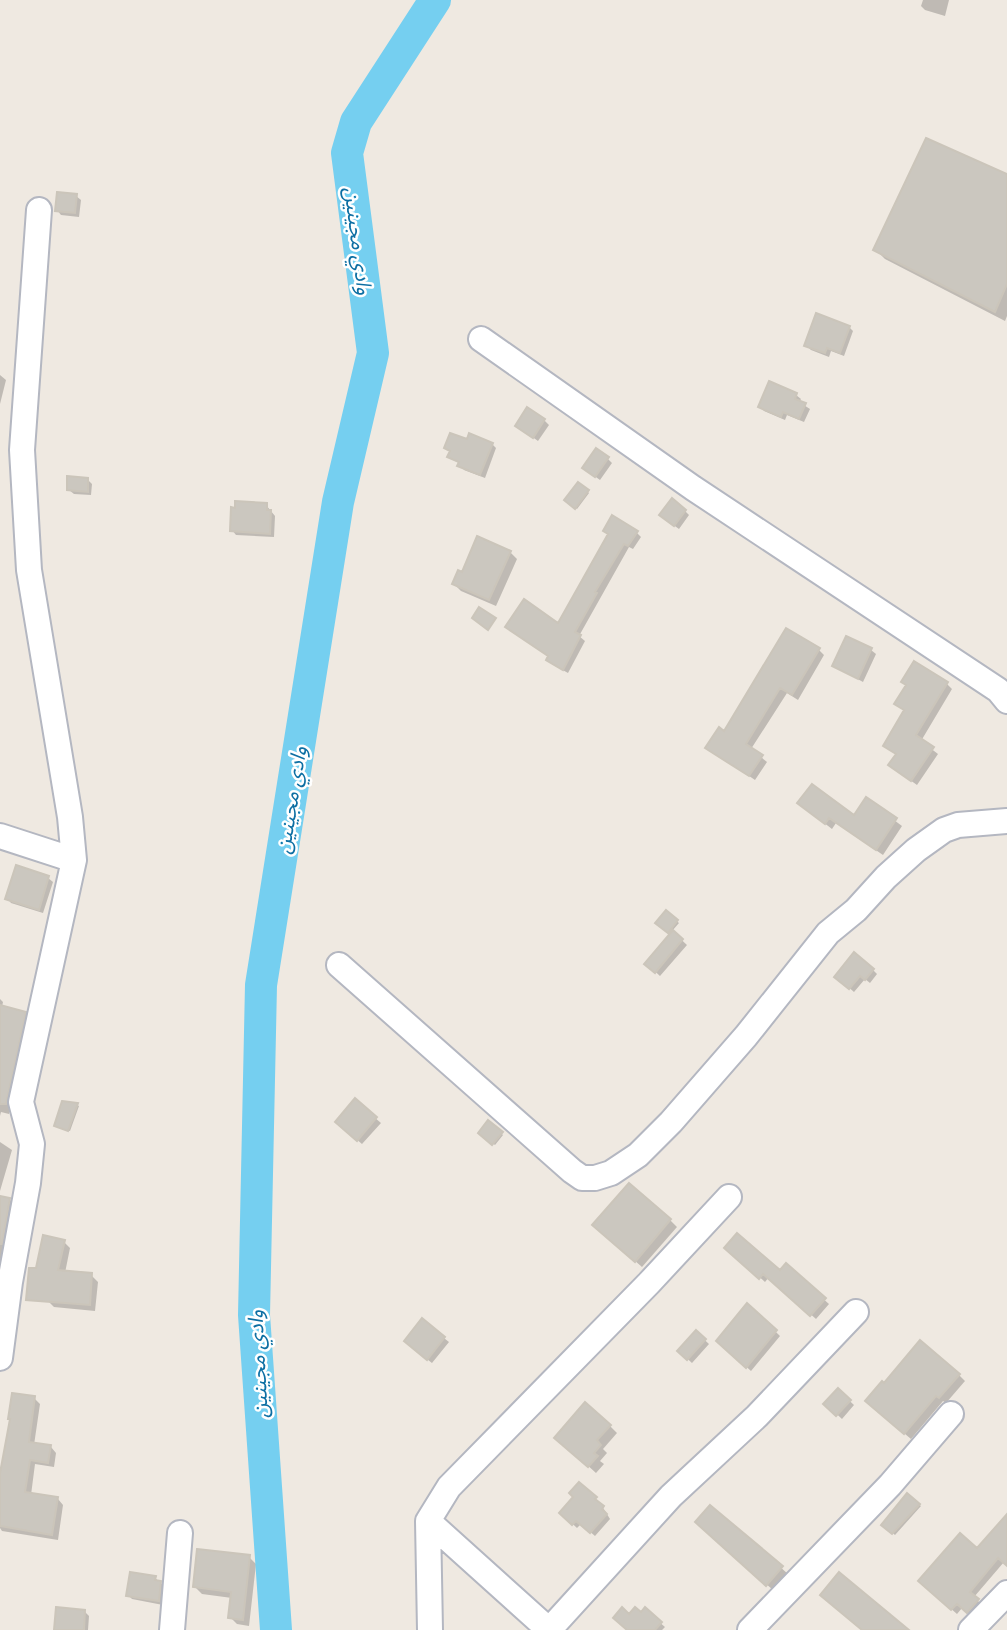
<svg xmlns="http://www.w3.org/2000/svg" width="1007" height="1630" viewBox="0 0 1007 1630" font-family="'Space Grotesk','Noto Sans Arabic',sans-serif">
<rect width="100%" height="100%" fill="#efe9e1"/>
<path fill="#0003" d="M923,0H949L945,16L925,10L921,6Z
M1007,176V316L1005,321L885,259L875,249Z
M76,196L81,200L79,217L61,215L57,210Z
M849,327L853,331L844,356L831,351L829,357L811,350L806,345Z
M0,375L6,380L0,404Z
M796,395L801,399L799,402L810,409L804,422L787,415L785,420L764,411L760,407Z
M544,420L549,425L538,441L517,426Z
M468,441L492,444L496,448L485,478L464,470L460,464L449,457L451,453L446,448Z
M607,458L612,463L600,480L589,472Z
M87,479L92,484L91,495L74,494L69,490Z
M579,484L589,493L577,509L566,500Z
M266,505L275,516L274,537L236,535L232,530Z
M685,511L689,515L679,529L665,519Z
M637,533L641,537L633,549L629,547L579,636L585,641L568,673L552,664L548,660L559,625L610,535Z
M510,552L517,559L496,606L461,591L454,584L463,574Z
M818,649L824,655L798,700L787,693L751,749L767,762L755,780L708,748Z
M871,650L876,654L863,682L834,666Z
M947,684L952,689L921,741L938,754L917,785L896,770L897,755L885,746L905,711L896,704Z
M866,799L902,826L883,855L836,823L832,829L806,809L854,818Z
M48,878L53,882L43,913L11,903L7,898Z
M666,913L679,923L672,931L687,945L660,976L647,964L671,934L658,923Z
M873,970L877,974L870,983L865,979L854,992L839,979Z
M0,999L3,1002L2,1007L25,1013L30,1018L9,1114L1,1112L0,1116Z
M355,1101L381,1123L362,1144L341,1126Z
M77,1105L79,1106L70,1131L57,1127L56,1126Z
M489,1123L503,1135L495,1145L480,1132Z
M0,1142L12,1150L0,1191Z
M0,1198L9,1199L14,1204L3,1259L0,1258Z
M670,1220L677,1227L642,1267L602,1232Z
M64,1242L70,1248L65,1273L91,1275L98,1282L95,1311L54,1307L48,1301Z
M731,1252L780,1272L786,1266L829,1304L816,1319L769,1277L765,1282Z
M748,1305L780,1336L751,1371L718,1341Z
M422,1321L449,1342L432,1363L410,1346Z
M696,1332L709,1344L692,1363L679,1351Z
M959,1375L965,1381L946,1403L943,1401L911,1439L873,1407Z
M838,1390L854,1405L842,1419L826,1404Z
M34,1398L40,1404L34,1445L51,1447L56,1453L54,1467L35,1464L31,1495L58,1499L63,1505L58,1540L2,1531L0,1528V1498Z
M610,1426L617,1433L603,1449L607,1453L600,1461L604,1464L596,1473L564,1444Z
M579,1485L600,1503L610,1519L595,1536L581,1524L577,1528L561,1513L575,1497Z
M907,1496L921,1506L895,1535L884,1525Z
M1007,1516V1564L1004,1562L974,1597L982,1605L972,1616L962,1608L957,1614L925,1586L978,1550Z
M703,1528L742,1533L788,1574L773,1590Z
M249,1557L256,1564L249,1626L237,1624L230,1617L232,1598L202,1594L195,1587Z
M155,1578L165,1587L163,1605L132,1599L128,1595Z
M645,1610L665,1627L662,1630H629V1616L641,1615Z
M85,1612L89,1616L88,1630H56Z"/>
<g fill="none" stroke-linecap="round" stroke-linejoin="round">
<path stroke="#75cff0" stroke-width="32" d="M276,1630L254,1315L261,985L338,502L373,353L347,153L356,122L435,0"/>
</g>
<path fill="#cbc7bf" stroke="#cbc5ba" stroke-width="2" d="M926,138L1007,174V284L995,312L873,250Z
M57,192L77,194L75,213L55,211Z
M816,313L850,326L840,353L827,348L825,353L804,346Z
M769,381L797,393L795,399L806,403L799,419L783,412L781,417L758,407Z
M527,407L545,419L533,438L515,426Z
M450,433L467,439L469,433L493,443L480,475L457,466L459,462L447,457L450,451L444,448Z
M596,448L609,457L595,477L582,468Z
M67,476L88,478V492L67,490Z
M578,482L589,490L575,509L564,500Z
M672,498L686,510L674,526L659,515Z
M235,501L267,503V510H271L270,534L230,531L231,507L235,508Z
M612,515L638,531L628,546L624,544L595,592L597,593L575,632L581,635L563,670L546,660L548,656L505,627L524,599L558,623L608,534L603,531Z
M477,536L511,551L489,600L452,584L458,570L462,572Z
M479,607L496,618L488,630L472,618Z
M786,628L820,648L792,695L780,688L746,744L763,755L749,776L705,748L719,727L724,731Z
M846,636L872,648L858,679L832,666Z
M914,661L948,682L916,735L934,747L911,781L888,765L896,754L883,746L904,710L894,704L906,685L901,682Z
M812,784L854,815L866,797L897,818L876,850L829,818L825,824L797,803Z
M16,865L49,876L39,910L5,899Z
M666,910L678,920L668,933L655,923Z
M673,930L683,939L655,973L644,964Z
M854,952L874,969L865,980L860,976L849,989L834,977Z
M0,1005L26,1012L6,1104H0Z
M355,1098L377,1117L357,1141L335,1122Z
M62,1101L78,1103L68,1131L54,1126Z
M488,1120L503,1132L492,1145L478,1133Z
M629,1183L671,1219L635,1262L592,1225Z
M0,1196L10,1198L2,1244H0Z
M737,1233L780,1270L786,1263L826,1298L810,1316L763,1274L759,1279L724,1248Z
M43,1235L65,1240L58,1270L92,1273L90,1305L26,1300L29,1268H36Z
M747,1303L777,1330L746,1368L716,1341Z
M422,1318L445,1337L427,1360L404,1341Z
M696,1330L706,1339L687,1360L677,1351Z
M920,1340L960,1374L939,1398L936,1396L904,1434L865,1401L882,1381L884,1383Z
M838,1388L851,1400L836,1416L823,1404Z
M12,1393L35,1396L29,1442L51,1445L48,1463L30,1460L25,1492L58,1497L52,1535L0,1526V1473L10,1419H8Z
M585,1402L611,1425L597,1440L601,1445L594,1453L598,1456L588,1467L554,1438Z
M579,1482L597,1497L595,1499L604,1506L602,1509L607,1514L590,1533L576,1521L572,1525L559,1513L573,1497L569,1493Z
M907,1493L920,1504L892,1534L881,1525Z
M710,1505L783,1566L766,1586L695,1522Z
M1007,1514V1566L998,1558L970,1592L979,1599L967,1613L957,1604L951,1610L918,1581L960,1533L977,1548Z
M197,1549L250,1555L243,1620L228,1618L231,1592L193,1587Z
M130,1572L156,1576L155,1580L161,1581L159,1601L126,1596Z
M839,1572L909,1630H862L820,1595Z
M56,1607L85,1610L84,1630H54Z
M622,1607L629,1614L635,1607L641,1612L645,1607L662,1622L655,1630H627L613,1618Z"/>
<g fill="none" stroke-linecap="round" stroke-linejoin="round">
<g stroke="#b4b7c1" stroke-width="28">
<path id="minor" d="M481,339L693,488L998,690L1007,701
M0,836L74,860
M339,965L572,1171L582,1178H595L611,1173L638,1155L671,1122L746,1036L828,933L856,910L886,877L916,850L944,830L958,825L1007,821
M0,1358L10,1282L28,1183L32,1144L21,1102L74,860L70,817L29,570L22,450L39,210
M428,1521L549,1630
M172,1630L180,1533
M430,1630L428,1521L449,1487L649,1283L729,1197
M549,1630L671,1496L757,1416L856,1312
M750,1630L890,1485L951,1414
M971,1630L1007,1593"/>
</g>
<use href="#minor" stroke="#fff" stroke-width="24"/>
</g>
<g text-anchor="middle" stroke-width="5" stroke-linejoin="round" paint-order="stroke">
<g font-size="21" font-style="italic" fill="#0d6fa3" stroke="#fff">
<text transform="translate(358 241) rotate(83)" y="7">وادي مجينين</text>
<text transform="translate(291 800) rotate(-81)" y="7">وادي مجينين</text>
<text transform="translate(258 1364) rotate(-93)" y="7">وادي مجينين</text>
</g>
</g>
</svg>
